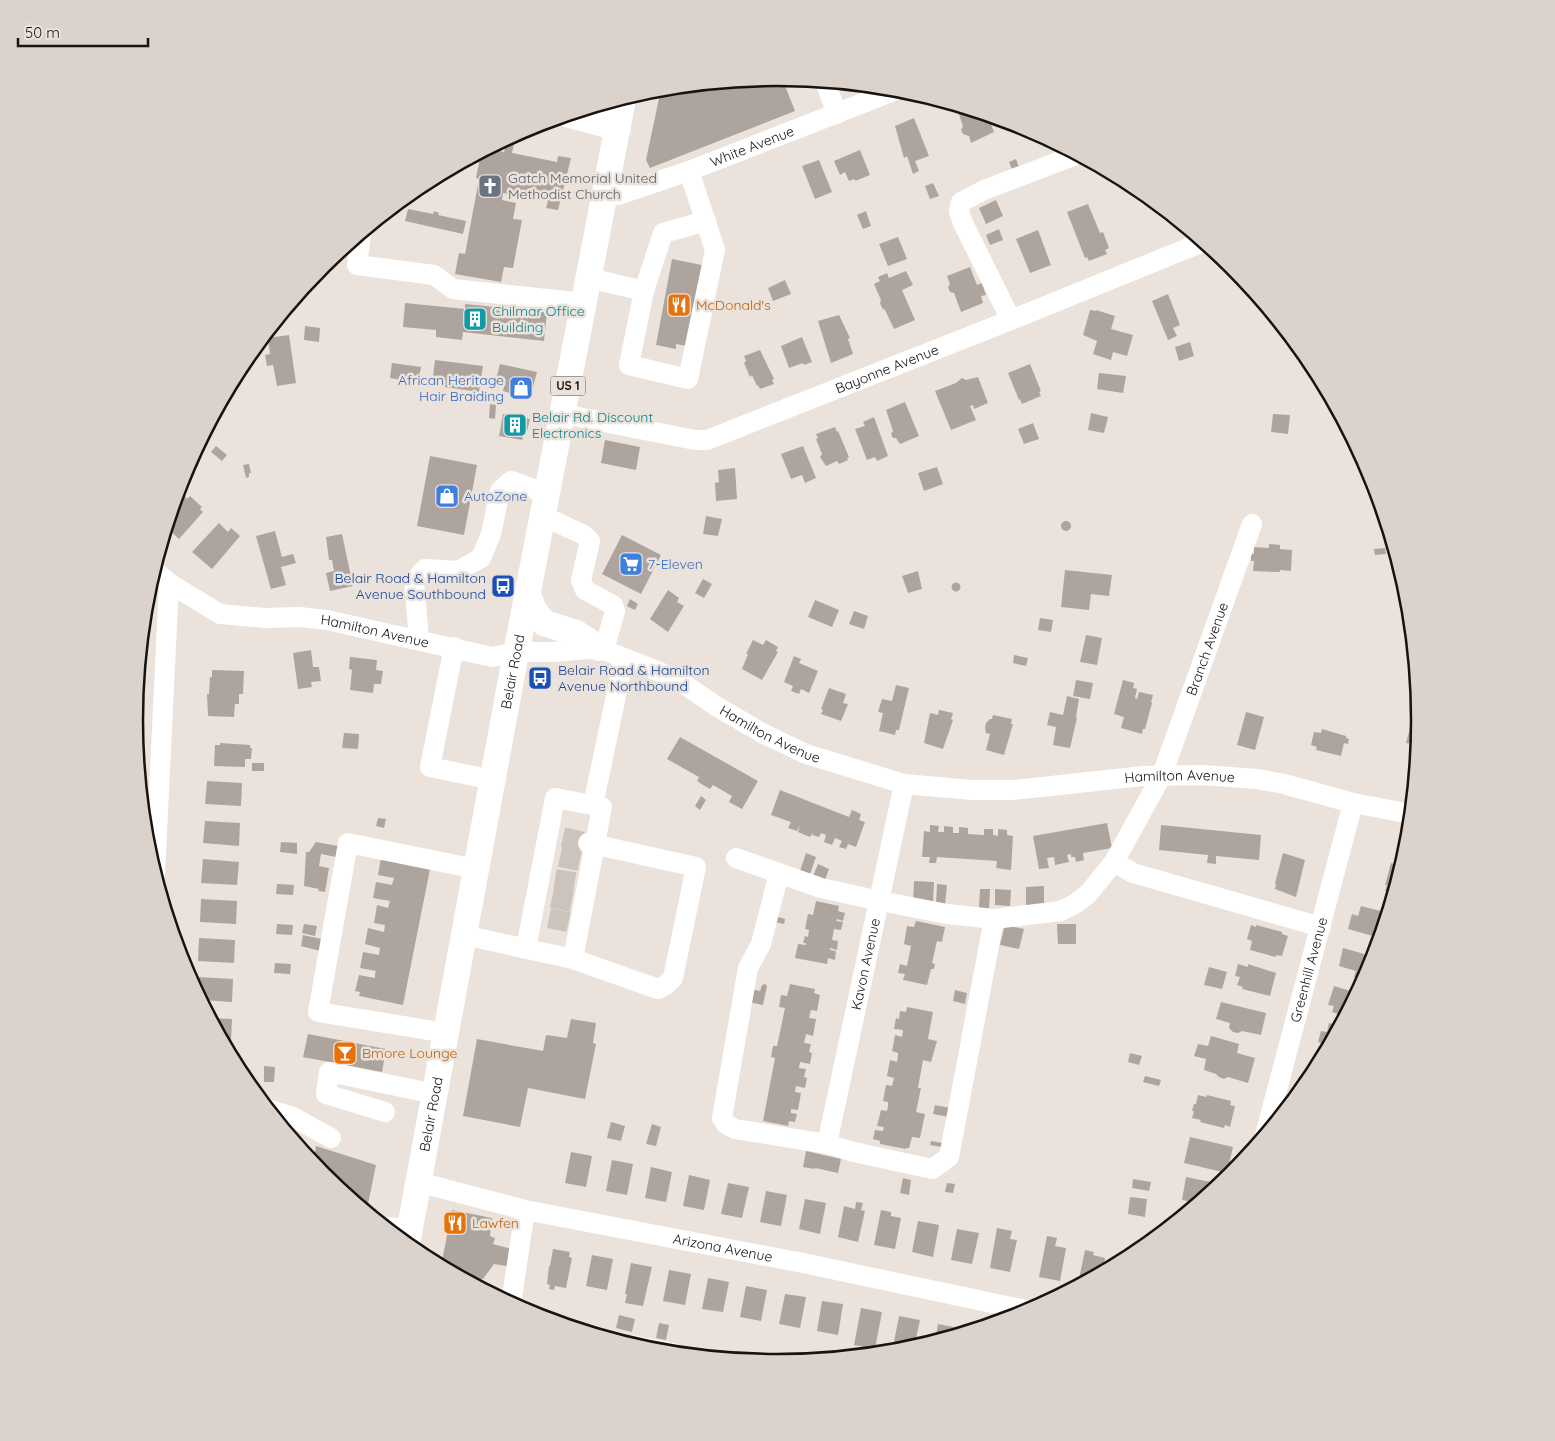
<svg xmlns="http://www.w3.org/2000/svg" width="1555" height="1441" viewBox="0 0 1555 1441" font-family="Quicksand,sans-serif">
<rect width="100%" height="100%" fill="#ebe3db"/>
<path fill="#ada59d" d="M778,77L782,78L795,111L650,168L646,160L661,89Z
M956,106L988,116L994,132L971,143L969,136L963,134L961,130L963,126Z
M914,118L929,156L915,161L919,171L913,174L907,156L904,158L895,126Z
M506,142L514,143L512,153L557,162L558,156L571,158L558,210L546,208L548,201L503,193L502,200L516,203L513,219L522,220L513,268L504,267L501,282L455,274L459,253L465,254L479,179L476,178L480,158L484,159L485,151L489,149L504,152Z
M860,150L870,175L855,181V179L849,181L845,172L840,175L834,161Z
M1016,159L1020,170L1013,172L1009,162Z
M819,160L832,192L815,199L802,166Z
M933,183L939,196L930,199L925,186Z
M996,200L1003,216L986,224L979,208Z
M1088,204L1100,233L1103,232L1109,248L1105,250L1107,254L1089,261L1087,257L1085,258L1067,212Z
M408,209L433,214L434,211L439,213L438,215L466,221L463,234L405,221Z
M866,211L871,226L863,229L857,215Z
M999,229L1003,240L990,245L986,235Z
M1038,230L1051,265L1030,273L1016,239Z
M898,237L907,259L888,266L879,244Z
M672,259L702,265L687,346L676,344V349L656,345Z
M970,267L977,285L982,283L986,295L981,296L983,303L961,312L954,293L950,292L948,287L950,284L947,276Z
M906,271L913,285L902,290L915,320L894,329L885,310L882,308L880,303L881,300L874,284L880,281L878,277L887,273L889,278Z
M785,280L791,294L773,301L768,288Z
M1246,282L1254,293L1260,300L1254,302L1252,295L1248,297L1243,283Z
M1168,294L1180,325L1173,328L1177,336L1168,340L1152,301Z
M405,303L465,309V304L547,312L544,341L463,332L462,340L436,337V330L403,327Z
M1090,310L1096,311V310L1115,316L1111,329L1133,335L1127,356L1113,352L1111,360L1093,354L1097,341L1083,335Z
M839,315L850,338L848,339L853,354L831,363L818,321Z
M305,326L320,328L319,342L304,340Z
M289,335L296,383L277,386L273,365L267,366L265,355L270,354L268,338Z
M802,337L812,362L804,365L803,363L789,368L781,346Z
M1190,342L1194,356L1179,361L1175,347Z
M760,350L774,379L772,380L774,384L760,389L758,385L757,386L752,375L750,377L744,363L746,361L744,356Z
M435,360L483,366L479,392L432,385Z
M392,363L421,367L418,383L390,378Z
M500,364L537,372L533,387H531L528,398L503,391L505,383L496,380Z
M1030,364L1041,391L1039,392L1041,396L1022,404L1020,399L1019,400L1008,373Z
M1099,373L1126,376L1123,393L1097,389Z
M978,377L988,403L974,409L973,405L970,406L976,420L951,430L935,391L956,383L962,378L966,380Z
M905,402L919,436L900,444L896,438H893L891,434L893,431L886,410Z
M490,404L496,405L495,419L489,418Z
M1091,413L1108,417L1104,433L1088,430Z
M503,414L530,419L527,431H524L522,440L499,436Z
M1273,414L1290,415L1288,434L1271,432Z
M874,417L888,456L877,461L875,457L867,460L855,429L865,426L863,422Z
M1033,423L1039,439L1024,444L1018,429Z
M835,427L837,432L838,431L849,457L847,458L848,460L839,464L837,461L826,466L820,457L822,454L816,439L818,438L816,434Z
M605,440L640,447L636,470L601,463Z
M216,446L227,455L222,461L211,452Z
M803,446L816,478L805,483L802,475L791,479L781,454Z
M430,456L477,465L464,535L417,526Z
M249,464L251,473H249V477L246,478L243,465Z
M937,467L943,484L924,491L918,473Z
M735,468L737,499L716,501L715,483L719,482L718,470Z
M185,496L187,499L190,496L202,507L200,509L203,512L179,539L167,528L173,510Z
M706,516L722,519L718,536L703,534Z
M1061 526a5 5 0 1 1 10 0a5 5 0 1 1-10 0Z
M219,523L228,532L231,528L240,536L212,569L192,552Z
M275,531L282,557L293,554L296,563L281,567L286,585L271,589L256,536Z
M342,534L353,586L330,591L326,573L334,571L332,560H329L326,537Z
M622,535L661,555L641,594L602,574Z
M1269,544L1280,545V549L1292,550L1291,571L1280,570V572L1253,571L1254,561H1251V554H1254V547L1269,548Z
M1385,548L1386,554L1375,555L1374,549Z
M1065,570L1112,575L1109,596L1091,594L1089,610L1061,607Z
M918,571L922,589L908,593L902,576Z
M703,579L712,584L704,598L695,593Z
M951.5 587a4.5 4.5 0 1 1 9 0a4.5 4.5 0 1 1-9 0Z
M668,590L679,598L677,602L684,606L668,632L650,619Z
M630,599L638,604L635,610L627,606Z
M815,600L839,610L832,627L808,617Z
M854,611L868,616L864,629L849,624Z
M1040,618L1053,620L1051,632L1038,630Z
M1086,635L1102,638L1097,665L1080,662Z
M753,640L763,645L766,640L778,647L776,651L778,652L762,680L742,669L748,654H746Z
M311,650L313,667H319L321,681L311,682L312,687L298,689L293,653Z
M1014,655L1028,658L1026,666L1013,663Z
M794,656L801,659L799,663L818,671L809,693L801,689L799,694L791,691L793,686L784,682Z
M350,657L377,660L376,670L383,671L381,684H374L373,693L350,690L352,670L349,669Z
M212,670L244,671L243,694H239V704H235L234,717L208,716L207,694H209L210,677H212Z
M1076,680L1093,683L1090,699L1073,696Z
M1123,680L1134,683L1133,688L1137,689L1135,698L1137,699L1139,692L1153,695L1151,702L1152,703L1145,729H1143L1142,734L1121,728L1124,717L1114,714Z
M896,685L909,688L899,730H896L895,735L879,731L883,713L878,712L882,699L892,701Z
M829,688L846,694L843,703L848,704L841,721L821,714L823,710L821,709Z
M1067,696L1079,699L1076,717L1077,718L1070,748L1053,745L1056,727L1047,725L1050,712L1063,715Z
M939,710L953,713L951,719L953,720L943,749L924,743L930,713L938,715Z
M1246,712L1264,717L1255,750L1237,745Z
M1414,714L1420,716V721L1418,751L1411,749L1413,744L1406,743Z
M993,715L1012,719L1011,724H1013L1004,755L986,750L990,734L986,733L985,727L986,723L990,719H992Z
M1322,729L1346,736V738L1349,739L1348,744L1344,743L1341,756L1316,750L1317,747L1311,745L1314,732L1321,733Z
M344,733L359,734L358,749L342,748Z
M680,737L758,781L742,809L729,802L732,796L713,785L710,789L703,785L697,781L699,777L667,759Z
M220,743L250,745V748H252L251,759H245V767L214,766L215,745H220Z
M252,763H264V771H252Z
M207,781L242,783L241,806L205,804Z
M780,790L849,817L852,810L861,814L859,820L865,822L856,847L848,844L846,849L839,847L842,841L835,838L832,845L824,842L826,835L821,833L819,837L812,835L814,831L810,837L798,832L800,825L797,831L788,828L791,822L771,815Z
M701,796L706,800L700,810L695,806Z
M378,818L386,819L384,828L376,826Z
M205,821L240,823L239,846L203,843Z
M1107,823L1112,848L1083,853L1084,860L1076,862L1075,857H1071V854L1067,855L1069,862L1055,865L1054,857L1047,858L1049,868L1039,869L1033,836Z
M930,825L939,826L938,832H944V826L953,827V833H959V827L968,828V834L984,835V829H993V835L998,836V829L1007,830V835L1013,836L1011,870L996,868L997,861L937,857L936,863H929L930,857H922L924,831L930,832Z
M1161,825L1261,835L1259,860L1216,856V864L1207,863L1208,855L1159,850Z
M281,842L297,843V854L280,852Z
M316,842L343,847L341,858L321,854L319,866L329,868L325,892L318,891L319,889L304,886L306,852H309Z
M806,853L816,857L810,874L800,871Z
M1283,853L1305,860L1296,897L1275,889L1276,884L1275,883Z
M381,858L431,864L403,1005L359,996L360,992L355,991L359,975L375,978V974L376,971L360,968L363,952L379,955L380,948L365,944L368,928L384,932L385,925L374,923L377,905L388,908L390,901L373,898L376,882L392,885L394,878L378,875Z
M203,859L239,862L237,885L201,883Z
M1391,863L1402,866L1394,893L1385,891L1387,885H1385Z
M818,864L829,869L825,880L813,876Z
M914,881L934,882L933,903L913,902Z
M277,884L294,885L293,895L276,894Z
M937,884L947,885L945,905H936Z
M1044,886V905L1026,906V887Z
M980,889H990L989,909L979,908Z
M995,889L1011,890L1010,906L995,905Z
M201,899L237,901L236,924L200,922Z
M816,901L839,906L838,911L845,913L843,921L837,919L836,921L843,922L841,930L834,929L832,940L838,941L837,950L830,948V950L836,951L835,960L828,958L827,964L795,958L798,944L806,945V943H803L805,936L808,937L809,930L805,929L808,914L813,915Z
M1361,906L1388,913L1380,938L1348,929L1352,914L1358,916Z
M775,916L785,919L784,924L774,922Z
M916,921L945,927L942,942L937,941L932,963L935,964L934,969H931L927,985L903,980L905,974L898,973L900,964L907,966L911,946L904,944L907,926L914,927Z
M277,924L293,925L292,935L276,934Z
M304,924L317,926L315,936L302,933Z
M1057,924H1076V944H1058Z
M1005,925L1024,929L1019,949L1000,945Z
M1251,925L1256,927V925L1282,932V934L1288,936L1282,956L1276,955V957L1250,950L1252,941L1247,939Z
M303,935L326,940L324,952L301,946Z
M199,938L235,940L234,963L198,961Z
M1343,948L1375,957L1365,980L1354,977L1356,971L1339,966Z
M275,963L291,964L290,974L274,973Z
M1238,964L1248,967V964L1276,973L1270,996L1242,989L1243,987L1237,985L1240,977L1235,976Z
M1209,967L1227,972L1222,989L1204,985Z
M197,977L233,979L232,1002L202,1000L196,990Z
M765,984L767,986L763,1005L748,1002L751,989L760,991L762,985Z
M790,984L815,989L814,993L820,995L817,1011L811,1010L809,1018L816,1019L813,1036L806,1034L804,1043L811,1044L809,1052L812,1053L810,1064L800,1062L799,1068L806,1069L804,1077L807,1078L805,1088L796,1086L795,1092L801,1093L798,1110L791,1109V1113L797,1114L795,1122L789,1121L788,1126L763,1121L775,1058L771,1057L773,1046H777L785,1008L779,1007L781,995L787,996Z
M1334,986L1357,993L1345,1016L1332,1012L1334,1006L1328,1005Z
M955,990L967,993L965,1004L953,1001Z
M1221,1002L1266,1013L1261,1035L1242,1031L1238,1033L1233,1032L1229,1028L1230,1023L1216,1019Z
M907,1007L933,1012L928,1039L937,1041L931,1062L923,1060L918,1088H921L916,1112L925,1114L920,1138L912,1137L909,1148H906V1149L880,1144V1141L873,1139L875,1130L883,1131L884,1127L877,1126L881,1110L887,1111L888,1106V1102L883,1101L886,1085L892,1086L894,1078L887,1076L890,1060L897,1062L898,1056V1053L892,1051L895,1035L902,1037L903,1030L894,1029L896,1018L899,1019L900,1011L906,1012Z
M211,1018L232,1019L231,1042H224Z
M571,1019L596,1023L593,1043L596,1044L585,1099L528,1088L520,1127L463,1116L477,1039L543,1051L546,1035L567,1038Z
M1329,1023L1340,1026L1329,1046L1318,1042L1321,1031L1327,1032Z
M308,1034L386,1049L382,1072L303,1057Z
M1211,1036L1239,1044L1237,1053L1255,1058L1248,1083L1228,1077L1224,1079L1219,1077L1216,1074L1204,1070L1206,1059L1194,1056L1198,1044L1208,1046Z
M1130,1053L1142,1056L1139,1065L1128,1062Z
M1313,1063L1319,1065L1308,1083Z
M264,1066L275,1067L274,1082H264Z
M1145,1076L1161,1080L1159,1086L1143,1082Z
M1198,1095L1206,1097L1207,1095L1231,1101L1230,1105L1235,1106L1230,1127L1225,1125L1224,1128L1200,1122L1201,1120L1192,1118L1194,1111H1192L1194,1104H1196Z
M935,1105L951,1108L949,1117L933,1114Z
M611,1122L625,1126L621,1141L607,1138Z
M652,1124L661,1127L656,1146L646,1144Z
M1190,1137L1233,1147L1227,1173L1184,1163Z
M931,1141L943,1143L942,1147L930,1145Z
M316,1146L376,1165L368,1204L352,1199L323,1175L313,1163Z
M806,1151L841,1159L838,1173L815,1168L814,1169L803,1167Z
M571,1152L592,1156L586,1187L565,1183Z
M612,1160L633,1164L627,1195L606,1191Z
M651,1167L672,1172L666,1202L645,1198Z
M689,1175L710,1180L704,1210L683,1206Z
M1186,1177L1221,1184L1198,1203L1182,1200Z
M903,1178L911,1180L909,1195L900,1193Z
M1133,1179L1151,1182L1149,1191L1132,1188Z
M728,1183L749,1187L742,1218L721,1214Z
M947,1183L955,1184L953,1193L945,1192Z
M766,1191L787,1195L781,1226L760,1222Z
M1130,1197L1147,1199L1145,1217L1128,1214Z
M805,1199L826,1203L820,1234L799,1229Z
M856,1202L863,1203L861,1210L865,1211L858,1242L838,1237L844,1206L855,1209Z
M452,1210L492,1218L490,1236L495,1238L493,1244L516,1250L513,1267L494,1264L483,1279H481L479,1287L441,1266Z
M881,1210L891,1212V1216L901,1218L895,1249L874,1245Z
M1176,1214L1183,1215L1175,1222Z
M918,1221L939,1225L933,1257L912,1252Z
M997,1228L1012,1231L1010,1239L1017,1240L1010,1272L990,1268Z
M957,1229L979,1233L972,1264L951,1260Z
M1047,1236L1057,1238L1055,1246L1066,1248L1060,1281L1039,1277Z
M553,1249L570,1252L569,1257L572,1258L566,1288L555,1286L554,1290L549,1289L550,1285L547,1284L549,1266H550Z
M1085,1250L1094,1252L1093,1255L1105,1258L1102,1273L1079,1285L1078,1284Z
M592,1255L613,1259L607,1290L586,1286Z
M631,1263L652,1267L643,1306L625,1303L627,1294H625Z
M669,1270L691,1274L685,1305L663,1301Z
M708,1278L729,1282L723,1312L702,1309Z
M746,1286L767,1290L761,1321L740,1317Z
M785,1294L806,1297L800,1328L779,1324Z
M822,1301L843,1304L838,1335L817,1331Z
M861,1308L882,1312L875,1349L854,1345Z
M619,1315L635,1319L632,1332L616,1328Z
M899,1316L920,1320L914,1348L907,1350L893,1347Z
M659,1323L669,1325L666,1340L656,1338Z
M938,1324L959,1328L958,1334L935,1341Z"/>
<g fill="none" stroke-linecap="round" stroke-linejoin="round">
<path stroke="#cbc4bd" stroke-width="20" stroke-dasharray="20 10" stroke-linecap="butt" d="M563,837L588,843
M560,857L584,862
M555,879L580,883
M552,898L576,903
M549,918L572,923"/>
<g stroke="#fff" stroke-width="20">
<path d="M825,82L837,114"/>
<path d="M689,171L715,250L688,379L629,365L644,291L663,233L706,221"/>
<path id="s1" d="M605,192L618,195L689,171L899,89"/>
<path d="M361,234L357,265L434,275L453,289L584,303"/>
<path d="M589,278L644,291"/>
<path d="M1011,320L962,221L959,211L961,202L984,190L1076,155"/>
<path id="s2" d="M563,414L695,440H707L1011,320L1203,242"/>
<path d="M543,516L584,535L590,541L581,580L585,590L613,605L615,611L604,650"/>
<path id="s3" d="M154,570L169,583L220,614L265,618L299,617L327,620L492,657L517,652H553L599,648L660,672L685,685L716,706L764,734L806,754L904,784L972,790H1014L1143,776L1202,775L1257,779L1284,784L1353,803L1411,814"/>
<path d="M419,640L414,581L425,569L458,571L481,558L491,534L500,491L511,481L547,494"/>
<path d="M454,647L430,767L493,780"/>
<path d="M593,805L624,658"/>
<path id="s4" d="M736,858L821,888L880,901L947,914L994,919L1061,911L1075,904L1088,894L1114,862L1162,775L1252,524"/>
<path d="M1114,862L1133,873L1321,927"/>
<path d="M779,873L761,944L748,968L722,1118L726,1124L735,1129L827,1144L854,1152L932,1169L949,1157L994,919"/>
<path d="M155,874L169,583"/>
<path d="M464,935L573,959L602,807L555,798L526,948"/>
<path d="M573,959L658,989L666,985L673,978L696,867L588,843"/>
<path d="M446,1033L318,1012L348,843L476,869"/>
<path d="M270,1110L291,1116L331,1138"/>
<path d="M385,1112L326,1094L329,1072L435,1094"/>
<path id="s5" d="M1265,1135L1353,803"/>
<path id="s6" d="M827,1144L904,784"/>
<path id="s7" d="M418,1182L525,1210L803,1263L1030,1311"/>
<path d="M386,1227L410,1229"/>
<path d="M511,1304L525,1210"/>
<path d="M631,1345L673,1353"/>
</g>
<g stroke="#fff" stroke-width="26">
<path d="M570,115L618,128"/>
<path d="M528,595L534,610L544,623L576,633L599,648"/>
<path id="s8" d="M407,1244L513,669L623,99"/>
</g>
</g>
<defs>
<g id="church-square" transform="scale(1.25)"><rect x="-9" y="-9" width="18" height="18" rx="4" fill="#6b7280" stroke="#ebe3db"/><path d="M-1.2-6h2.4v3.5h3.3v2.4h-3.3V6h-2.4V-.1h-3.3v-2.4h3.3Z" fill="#fff"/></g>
<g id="restaurant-square" transform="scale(1.25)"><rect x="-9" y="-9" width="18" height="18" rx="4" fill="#e8710a" stroke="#ebe3db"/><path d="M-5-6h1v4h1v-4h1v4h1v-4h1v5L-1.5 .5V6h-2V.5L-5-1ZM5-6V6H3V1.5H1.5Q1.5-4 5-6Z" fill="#fff"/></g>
<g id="building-square" transform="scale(1.25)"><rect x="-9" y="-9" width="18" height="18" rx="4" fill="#0f9aa8" stroke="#ebe3db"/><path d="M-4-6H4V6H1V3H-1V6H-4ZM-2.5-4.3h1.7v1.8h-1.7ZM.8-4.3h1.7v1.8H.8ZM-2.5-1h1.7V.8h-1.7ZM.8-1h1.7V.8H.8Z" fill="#fff"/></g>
<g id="shop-square" transform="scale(1.25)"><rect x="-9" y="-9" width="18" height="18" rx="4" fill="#3f7fe0" stroke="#ebe3db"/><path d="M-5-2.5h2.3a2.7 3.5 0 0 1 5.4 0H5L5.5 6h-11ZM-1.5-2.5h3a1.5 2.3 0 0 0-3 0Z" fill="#fff"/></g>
<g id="supermarket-square" transform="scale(1.25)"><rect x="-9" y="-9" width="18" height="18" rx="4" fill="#3f7fe0" stroke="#ebe3db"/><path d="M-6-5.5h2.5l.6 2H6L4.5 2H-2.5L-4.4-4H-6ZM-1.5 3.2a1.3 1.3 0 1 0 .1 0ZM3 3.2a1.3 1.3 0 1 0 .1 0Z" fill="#fff"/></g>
<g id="bus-square" transform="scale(1.25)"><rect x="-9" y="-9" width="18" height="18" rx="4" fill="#1a4fb4" stroke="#ebe3db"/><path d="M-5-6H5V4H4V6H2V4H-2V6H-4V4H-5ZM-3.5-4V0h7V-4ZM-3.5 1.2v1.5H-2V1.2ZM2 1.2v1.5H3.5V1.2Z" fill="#fff"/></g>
<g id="bar-square" transform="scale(1.25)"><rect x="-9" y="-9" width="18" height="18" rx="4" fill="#e8710a" stroke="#ebe3db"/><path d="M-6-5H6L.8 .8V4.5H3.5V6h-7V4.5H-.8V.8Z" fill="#fff"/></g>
</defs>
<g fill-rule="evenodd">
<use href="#church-square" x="490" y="186"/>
<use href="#restaurant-square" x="679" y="305"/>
<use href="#building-square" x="475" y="319"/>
<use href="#shop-square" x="521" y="388"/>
<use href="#building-square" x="515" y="425"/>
<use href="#shop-square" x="447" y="496"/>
<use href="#supermarket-square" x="631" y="564"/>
<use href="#bus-square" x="503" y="586"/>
<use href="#bus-square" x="540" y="678"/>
<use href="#bar-square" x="345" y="1053"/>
<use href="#restaurant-square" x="455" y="1223"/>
</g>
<g text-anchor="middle" stroke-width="5" stroke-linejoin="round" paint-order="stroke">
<rect fill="#ebe3db" stroke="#56514e" stroke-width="1" x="550.5" y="376.5" width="35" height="19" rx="4"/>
<g font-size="12" font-weight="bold" fill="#161311">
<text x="568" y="390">US 1</text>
</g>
<g font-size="14" fill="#161311" stroke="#ebe3db">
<text dy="5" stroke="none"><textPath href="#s1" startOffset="156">White Avenue</textPath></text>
<text dy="5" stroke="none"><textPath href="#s2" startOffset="340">Bayonne Avenue</textPath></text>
<text dy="5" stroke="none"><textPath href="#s3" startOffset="236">Hamilton Avenue</textPath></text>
<text dy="5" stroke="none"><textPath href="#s4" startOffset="640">Branch Avenue</textPath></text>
<text dy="5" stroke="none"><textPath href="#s8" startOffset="582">Belair Road</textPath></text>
<text dy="5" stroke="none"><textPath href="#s3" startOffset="656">Hamilton Avenue</textPath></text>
<text dy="5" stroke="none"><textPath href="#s3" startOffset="1076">Hamilton Avenue</textPath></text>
<text dy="5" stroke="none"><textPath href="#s6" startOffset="184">Kavon Avenue</textPath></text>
<text dy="5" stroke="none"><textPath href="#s5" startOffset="171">Greenhill Avenue</textPath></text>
<text dy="5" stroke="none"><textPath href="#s8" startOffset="132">Belair Road</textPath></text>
<text dy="5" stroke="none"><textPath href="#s7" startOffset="312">Arizona Avenue</textPath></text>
</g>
<g font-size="14" fill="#5b616d" stroke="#ebe3db" text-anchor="start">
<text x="508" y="183">Gatch Memorial United<tspan x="508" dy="16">Methodist Church</tspan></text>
</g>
<g font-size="14" fill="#c56008" stroke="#ebe3db" text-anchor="start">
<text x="696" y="310">McDonald's</text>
<text x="362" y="1058">Bmore Lounge</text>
<text x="472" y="1228">Lawfen</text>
</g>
<g font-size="14" fill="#0d838f" stroke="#ebe3db" text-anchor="start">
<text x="492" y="316">Chilmar Office<tspan x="492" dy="16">Building</tspan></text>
<text x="532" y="422">Belair Rd. Discount<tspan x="532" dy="16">Electronics</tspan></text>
</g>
<g font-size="14" fill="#366cbe" stroke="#ebe3db" text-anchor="start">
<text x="504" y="385" text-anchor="end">African Heritage<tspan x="504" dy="16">Hair Braiding</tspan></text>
<text x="464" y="501">AutoZone</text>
<text x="648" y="569">7-Eleven</text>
</g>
<g font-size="14" fill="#164399" stroke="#ebe3db" text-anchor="end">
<text x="486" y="583">Belair Road &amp; Hamilton<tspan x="486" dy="16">Avenue Southbound</tspan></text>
<text x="558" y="675" text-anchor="start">Belair Road &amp; Hamilton<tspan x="558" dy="16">Avenue Northbound</tspan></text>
</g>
</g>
<path d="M0 0H1555V1441H0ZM143 720a634 634 0 1 1 1268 0a634 634 0 1 1-1268 0Z" fill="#dad2cb" fill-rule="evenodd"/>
<path fill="none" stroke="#161311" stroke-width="2.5" d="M143 720a634 634 0 1 1 1268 0a634 634 0 1 1-1268 0Z"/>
<path d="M18 38v8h130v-8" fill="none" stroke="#161311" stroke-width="2.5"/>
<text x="25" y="38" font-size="15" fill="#161311" stroke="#ebe3db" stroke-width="4" paint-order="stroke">50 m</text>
</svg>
